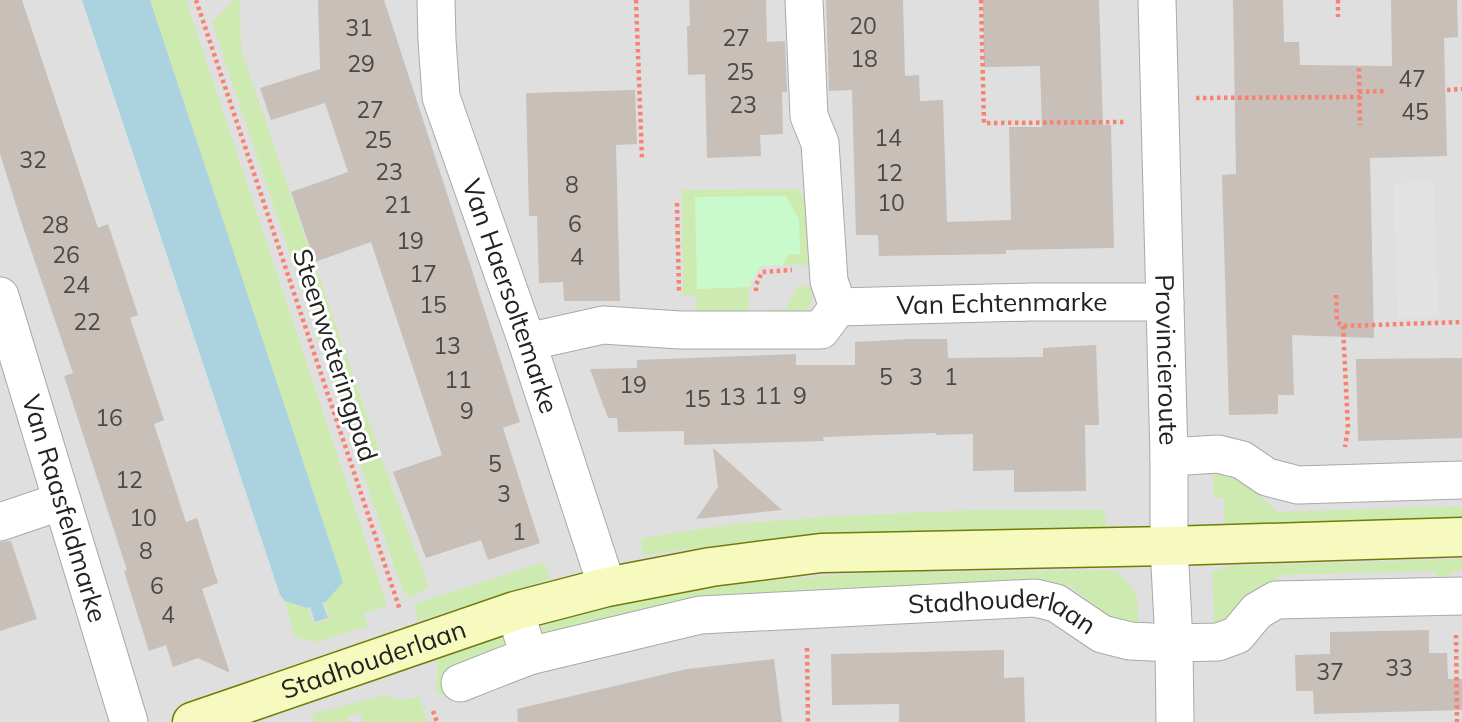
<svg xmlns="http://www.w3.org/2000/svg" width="1462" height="722" viewBox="0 0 1462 722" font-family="Mulish,sans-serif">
<rect width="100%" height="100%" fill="#f2efe9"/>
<path fill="#e0dfdf" d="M0,0H1462V722H0Z"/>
<path fill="#cdebb0" d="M150,0H186L387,605L364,614L368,626L317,642L294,637L285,601L307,608L314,624L330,619L325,603L343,582Z
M234,0H240L241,50L386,471L429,587L410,598L404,592L396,572L212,22Z
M799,189L810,211L812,265H783L789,254H799V219L697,289L749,287L748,319H717L696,310V296H683L682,190Z
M798,286L812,287V303L799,319L761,320V310L786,309Z
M1213,465L1240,479L1278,512L1462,506V518L1224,524L1225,498H1213Z
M975,510H1104L1107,528L880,532L787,537L642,555L641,538L733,524L838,516Z
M1462,559V570L1452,572L1444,581L1432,571L1280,575L1226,628L1214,626L1212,571L1234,566Z
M544,562L550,579L418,621L414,604Z
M1111,570C1139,582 1139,603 1138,631L1109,620L1091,603L1071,587L942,588L536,636L544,625L588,610L743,583L863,573Z
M510,635L514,652L450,697L436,693L438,659Z
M385,695L400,700L419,697L428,722H364L360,713L347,717L349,722H315L311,714Z"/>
<path fill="#c8facc" d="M786,196L799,219L800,254H789L783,265L760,266L749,287L697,289L695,197Z"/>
<path fill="#e2e2e2" d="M1433,181L1439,317L1398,319L1393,184Z"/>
<path fill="#aad3df" d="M82,0H150L343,582L325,603L324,602H322L328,618L315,622L310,607L307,608L285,601L280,595Z"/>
<path fill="#c7bfb8" d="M0,0H22L98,228L108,224L138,315L130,318L164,420L154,424L186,522L197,518L218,583L202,589L230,673L198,658L173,667L166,645L149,651L124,571L127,570L64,376L73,373L21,221L0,154Z
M318,0H384L468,258L520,422L503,428L540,543L488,560L481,540L426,558L393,472L442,455L371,242L315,262L291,192L348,172L325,103L271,120L260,88L320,69Z
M689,0H766L767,42L785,41L787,92H782L783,134L760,135L761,156L707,158L705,74L688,75L687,26H690Z
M826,0H903L905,76L919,75L920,101L943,100L947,222L1011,220L1009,127H1042L1040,66L984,67L983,0H1099L1103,125H1111L1114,248L1006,250V254L879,256L878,235H856L852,90L829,91Z
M1233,0H1283L1284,42H1299L1300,65L1392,66L1391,0H1457L1458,37L1444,38L1447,156L1370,158L1374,338L1292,335L1294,395H1278V414L1229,415L1222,175L1236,174Z
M635,90L637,144L616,145L620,301H564L563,282L539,283L537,216H529L526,93Z
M910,339H947L948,358L1043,357V348L1096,345L1099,425H1085L1086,491L1014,492V470L973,471V434L936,435V433L823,437L824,441L684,445V431L618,432L617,418H608L590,369L637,368V360L796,354V365H855V342Z
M1462,358V438L1358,441L1356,359Z
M713,448L782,510L696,519L718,487Z
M11,541L37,619L0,631V542Z
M1429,630V653H1447L1448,679H1462V710L1314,714L1313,691H1296L1295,655L1330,654V632Z
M1004,650V678L1024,677L1025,722H899V704L832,705L831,654Z
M774,659L782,722H518L517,709L687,669Z"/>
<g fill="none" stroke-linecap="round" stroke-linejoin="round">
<g stroke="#a9a9a9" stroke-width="39">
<g id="street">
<path id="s1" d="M436,0L437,40L441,97L527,342L607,587"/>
<path d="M804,0L809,116L820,143L829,281L838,307"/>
<path id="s2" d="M1157,0L1169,457V546L1174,643L1175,722"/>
<path id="s3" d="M0,296L129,722"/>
<path id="s4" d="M838,307L1031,302H1165"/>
<path d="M527,342L603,325L680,330H821L838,307"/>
<path d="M1169,457L1218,454L1242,460L1267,477L1298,485L1462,480"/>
<path d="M0,522L62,501"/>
<path id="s5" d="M515,611L529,656L700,615L1035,598L1056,603L1102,634L1130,641L1174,643L1218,642L1237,635L1257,611L1276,600L1462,596"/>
<path d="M460,683L529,656"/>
</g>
</g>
<g stroke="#707d05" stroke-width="41">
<g id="secondary">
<path id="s6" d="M192,722L515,611L607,587L711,567L821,553L1169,546L1462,537"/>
</g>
</g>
<path stroke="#fa8072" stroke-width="4.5" stroke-dasharray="3.5 3.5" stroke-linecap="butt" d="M196,0L400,610
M636,0L642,159
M981,0L984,123L1125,122
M1338,0V17
M1359,68L1360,125
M1447,90L1462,89
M1359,92L1387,91
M1196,98L1360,97
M677,203L679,293
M756,291V285L762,272L792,270
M1336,295L1337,322L1343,326L1462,322
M1343,326L1348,428L1345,447
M1456,635L1457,722
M807,648L808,722
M433,711L437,722"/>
<use href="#street" stroke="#fff" stroke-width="37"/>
<use href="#secondary" stroke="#f7fabf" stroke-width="38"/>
</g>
<g text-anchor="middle" stroke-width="6" stroke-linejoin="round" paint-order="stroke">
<g font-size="23" fill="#4b4948">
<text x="863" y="34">20</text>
<text x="359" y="36">31</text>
<text x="736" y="46">27</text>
<text x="864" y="67">18</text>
<text x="361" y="72">29</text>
<text x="740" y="80">25</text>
<text x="1412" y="87">47</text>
<text x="743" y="113">23</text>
<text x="370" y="118">27</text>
<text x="1415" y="120">45</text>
<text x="888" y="146">14</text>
<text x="378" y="148">25</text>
<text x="33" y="168">32</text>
<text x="389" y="180">23</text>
<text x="889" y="181">12</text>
<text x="572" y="193">8</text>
<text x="891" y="211">10</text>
<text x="398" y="213">21</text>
<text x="575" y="232">6</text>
<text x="55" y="233">28</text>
<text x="410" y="249">19</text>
<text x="66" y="263">26</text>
<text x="577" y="265">4</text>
<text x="423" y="282">17</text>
<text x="76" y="293">24</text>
<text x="433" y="313">15</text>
<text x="87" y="330">22</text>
<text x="447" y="354">13</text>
<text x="886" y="385">5</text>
<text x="916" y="385">3</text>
<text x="951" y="385">1</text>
<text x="458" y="388">11</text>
<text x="633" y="393">19</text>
<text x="768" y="404">11</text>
<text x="800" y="404">9</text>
<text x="732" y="405">13</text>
<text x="697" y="407">15</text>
<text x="467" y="419">9</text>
<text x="109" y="426">16</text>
<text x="495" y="472">5</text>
<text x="129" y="488">12</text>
<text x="504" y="502">3</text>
<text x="143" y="526">10</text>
<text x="519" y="540">1</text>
<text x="146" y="559">8</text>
<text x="157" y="594">6</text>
<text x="168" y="623">4</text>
<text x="1399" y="676">33</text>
<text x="1330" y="680">37</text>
</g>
<g font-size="26" fill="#222" stroke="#fff">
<text dy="9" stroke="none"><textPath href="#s1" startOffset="308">Van Haersoltemarke</textPath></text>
<text dy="9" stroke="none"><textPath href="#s4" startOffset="164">Van Echtenmarke</textPath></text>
<text transform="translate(335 355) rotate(72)" y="9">Steenweteringpad</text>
<text dy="9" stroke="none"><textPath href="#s2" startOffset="360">Provincieroute</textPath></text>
<text dy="9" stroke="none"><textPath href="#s3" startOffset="222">Van Raasfeldmarke</textPath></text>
<text dy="9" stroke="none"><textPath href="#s5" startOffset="528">Stadhouderlaan</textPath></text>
<text dy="9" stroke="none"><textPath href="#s6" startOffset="192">Stadhouderlaan</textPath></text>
</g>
</g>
</svg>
